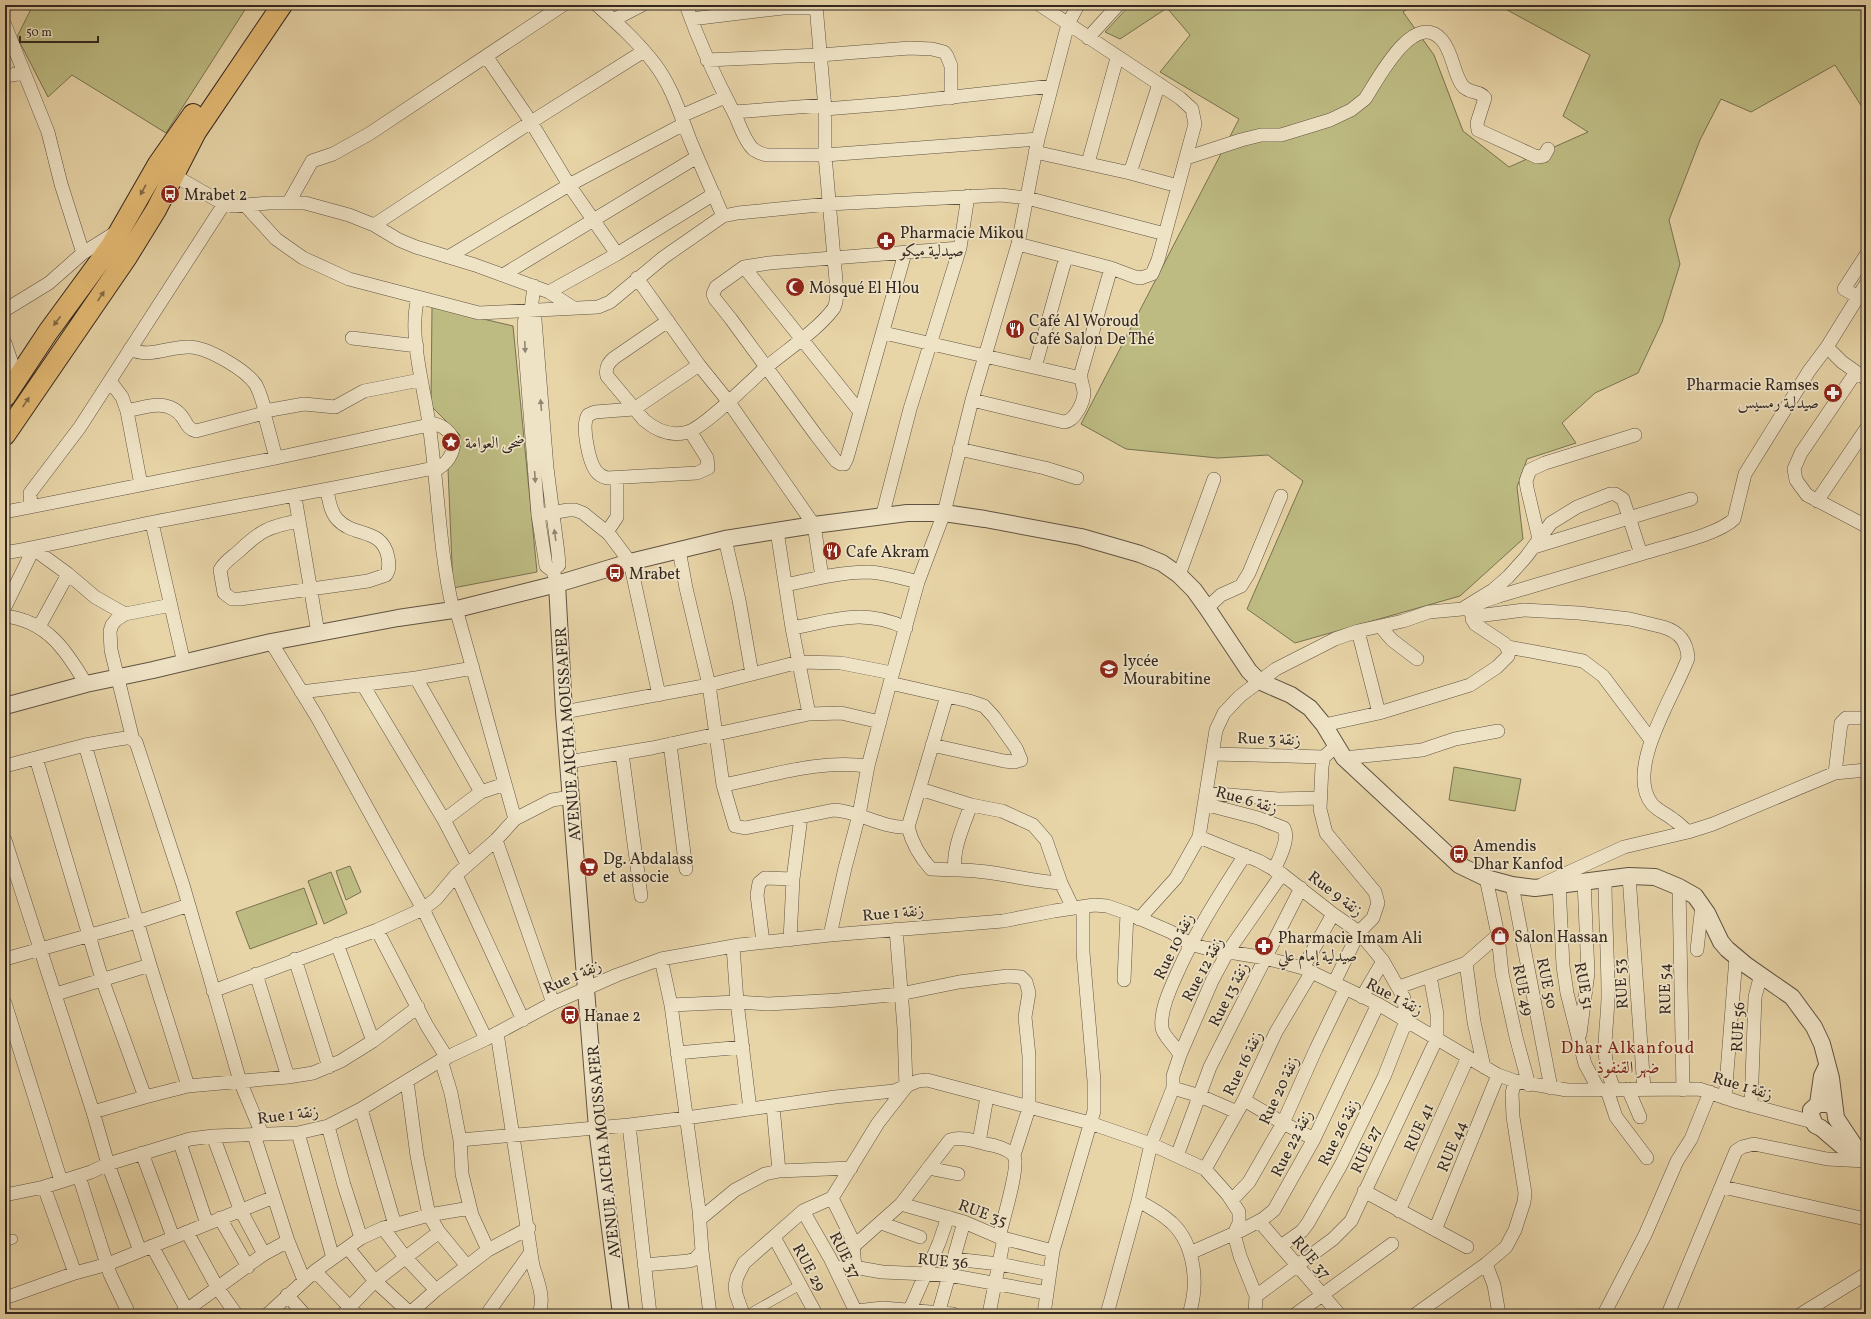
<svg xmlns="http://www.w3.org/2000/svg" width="1871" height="1319" viewBox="0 0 1871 1319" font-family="Vollkorn,Amiri,serif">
<rect width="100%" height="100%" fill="#e7d4a7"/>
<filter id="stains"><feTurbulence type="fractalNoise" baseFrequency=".005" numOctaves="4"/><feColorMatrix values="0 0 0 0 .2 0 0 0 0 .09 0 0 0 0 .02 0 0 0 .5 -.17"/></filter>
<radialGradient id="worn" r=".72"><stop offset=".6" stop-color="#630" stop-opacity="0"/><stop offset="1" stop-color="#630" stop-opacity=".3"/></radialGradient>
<path fill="#bdbb82" stroke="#787252" d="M33,5H248L166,133L72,75L48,97L17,37Z
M1130,5H1413L1403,12L1434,55L1463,131L1509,167L1588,132L1563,116L1590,55L1498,5H1866V113L1835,65L1751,112L1721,99L1700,140L1669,220L1680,264L1662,322L1638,373L1595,393L1562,423L1576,443L1527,459L1517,487L1523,539L1460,596L1295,643L1247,609L1303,481L1268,455L1218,458L1126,449L1081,424L1239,119L1160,72L1190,35L1167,8L1120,39L1105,32Z
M432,307L513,326L537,572L453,588L448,469L455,458L460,435L431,406Z
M1454,767L1521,779L1515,811L1449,800Z
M350,866L361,892L346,900L336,871Z
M331,872L347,913L324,924L308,881Z
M304,888L317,924L250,949L236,912Z"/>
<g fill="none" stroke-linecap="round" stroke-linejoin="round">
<g stroke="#605342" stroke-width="10">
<path id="pedestrian" d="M5,1242L13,1239
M855,1245L857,1268
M749,1314L800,1285"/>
</g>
<g stroke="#605342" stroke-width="14">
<path id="minor" d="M597,5C617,23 638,42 654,63C672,86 680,114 690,140C701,166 712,191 723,216
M686,5C699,42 715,77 733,111C740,124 743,139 753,149C757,152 762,154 767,155H825L1038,139
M691,19L783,8H817
M613,20L642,5
M5,25L48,132L61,184L83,253
M1088,38L1118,5
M486,56L531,122L569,185L617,254
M707,60L820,55L910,48L932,49L944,52L947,56L951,66V98
M5,76L24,73
M825,109L899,103L1052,86
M734,112L825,105
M681,116L725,97
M1035,152L1130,173L1178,186
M1186,158L1241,140L1261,135H1281L1330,120L1351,110L1365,99C1377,81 1414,8 1442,40C1453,53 1453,72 1462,85C1468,94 1480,90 1485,98L1477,123L1478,130L1537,157L1544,156L1548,149
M1088,163L1117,58
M168,172L224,204L235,206L269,203H305L349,215L374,225L399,240L416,247L475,265L549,292L572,307
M1130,173L1159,84
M289,202L312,161L333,154L369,134L563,5
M245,205L276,239L303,258L349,279L479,313L598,307L610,302L664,257L723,216L738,213L829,204L1001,195L1027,198L1165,234
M374,225L531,122L644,51
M1018,244L1111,268L1135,277L1141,278L1152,274L1158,260L1195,124L1192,109L1180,98L1040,5
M905,253L847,458L844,464H841L836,461L816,435L731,319L715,299L713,294L716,287L744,267L769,263L960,248
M448,257L569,185L684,124
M744,267L860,412
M503,275L697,157
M637,278L699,365L728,401L814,525L822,577
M1866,284L1827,347L1842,362L1866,379
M534,286L531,310L524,322V336L538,515L546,566L553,571L557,584
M549,292L617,254L714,194
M1858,297L1844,289L1866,255
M418,298C408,335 424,386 429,424C438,486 439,549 453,610
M5,310L49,283L83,253L118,231
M531,310L535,320L547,468L558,553L559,565L553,571
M668,321L614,358C608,363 605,368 607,376L644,420C657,431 671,437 688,432C704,427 749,383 763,370C785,351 817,331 834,308L836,302L837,292L825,155V109L816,5
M884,333L1081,378
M352,338L417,346
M5,343L17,378
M130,349C150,359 169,346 190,347C209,348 246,370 256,385C260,393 263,403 265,411L264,413
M1035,367L1066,257
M1856,372L1801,453L1794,469L1796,480L1807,495L1866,526
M110,381L122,397L127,411
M972,400L1064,422C1075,421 1084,402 1084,392C1083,385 1080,380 1081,373L1111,268
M265,411L304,404L335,407L364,391L420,380
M429,423C441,424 448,429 454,440C454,455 447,464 434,471
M690,431L707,458L708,468L697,473L607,478C603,477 599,475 596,471C589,462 581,425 588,415L595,412L634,409L699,365
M959,449L1045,468L1077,478
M141,485L127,411C146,406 170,398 183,418C187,424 188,429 196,431L264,413L276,458
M295,497L318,633
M1817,501L1866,429
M31,507L30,493L80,427L224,204
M5,512L276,458L429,425
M545,514L568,510H575L583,513L609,534L630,562L659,695
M882,517L910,409L960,248L968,196
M299,521C269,526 260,531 238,552C231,558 224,562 220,570L224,593L232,599H240L368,581L386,575C390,569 389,563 388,557C382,527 354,538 337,519C330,511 329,500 327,490
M152,523L184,663
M777,531L792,628L809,714
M607,532L617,517V478
M725,539L739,600L752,674
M1539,539L1527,488L1526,481L1530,470L1545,463L1635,435
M1534,547L1691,499
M35,550L68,574L95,597L125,614
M679,550L686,588L709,685L723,785L735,826L745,828L834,810C859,811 883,829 908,827
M5,553C55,544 104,532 154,522C247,504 341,487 434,468
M1641,554C1665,546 1718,535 1734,519L1745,474L1809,371L1827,347
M1179,575L1214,479
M786,585C813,579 841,572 869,572C886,573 902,578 918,582
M5,607L34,548
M1466,607L1471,613L1477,616L1524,610L1579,613L1630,619L1663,627C1680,632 1687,642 1688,658C1676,693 1624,769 1652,804C1658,811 1667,814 1674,820C1679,823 1683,828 1688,832
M1207,608L1221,595L1241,586L1249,573L1281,496
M456,609L515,819
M5,616C47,621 66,650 86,684
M1380,626L1392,640L1417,659
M39,627L68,574
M792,628C836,620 863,608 906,628
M1358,631L1379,713
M271,642L317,717L423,909L486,1039
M1508,647L1583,661L1603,676L1651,740
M416,678L481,792
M890,683L969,701L984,706L994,717L1016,748L1021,760L1014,762L1004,761L932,745
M363,685L444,820L467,864
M301,692L416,678L473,668
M947,696L908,827C912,843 920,857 931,869L955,870
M564,712L709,685L799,662L841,663L892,673
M1324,725L1379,713L1470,685L1497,667L1508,656L1509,652L1505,644L1475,624L1472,619L1473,615
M133,740L111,650L110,631L112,625L116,620L125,614L171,605
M670,744L686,869
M85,745L150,965L188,1086
M622,753L641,896
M1213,754L1324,757
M36,758L102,979L145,1097
M1344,758L1422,750L1455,739L1498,731
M568,762L652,748L809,714L841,713L880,722
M5,766L85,745L113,740L126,738H130L136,742L183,885L240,1081L262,1134
M1835,773L1841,723L1846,718H1866
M723,785C771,776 819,759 868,766
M920,789L971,805L1002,811L1033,825L1046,840L1061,883L1073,908
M1206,793L1278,799L1320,798
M1204,804L1258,818L1284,828C1290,839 1279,859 1274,870
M971,805C964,824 952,850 955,870C991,869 1025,881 1061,883
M444,820L481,792L505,784
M1199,837L1259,861L1282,874L1333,914L1359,932L1383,961L1404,998L1406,1021L1384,1077L1341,1165L1308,1223L1302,1231L1281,1246
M5,840L93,1112L108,1164L140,1251
M496,840L553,1003
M456,875L523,1020
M1629,876L1644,1089
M1486,878L1498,935L1502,974L1516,1037L1529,1085
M1605,879C1605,917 1608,956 1608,995C1608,1029 1598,1057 1615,1090
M1543,884L1624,847L1688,832L1713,824L1835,773L1866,770
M1559,884L1563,966L1567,993L1585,1064L1599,1090
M1512,885L1551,1088
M1679,887L1683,1090
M1139,919L1176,878L1199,837L1216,730L1224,713L1240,696L1276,669L1335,639L1358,631L1403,621L1429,612L1462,609L1493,590L1508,577L1526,557L1551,523L1577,507L1610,494H1615L1623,499L1641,554L1499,596L1462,609
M377,930L427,1026L447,1058
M830,935L845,868L859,815L868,766L890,683L918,582L944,513L972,400L1018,244L1038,139L1068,24L1078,5
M790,940L793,879L801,817
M763,942L757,895L759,883L765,878L793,879
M337,944L373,1041
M733,946L737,1002L750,1109
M1697,950L1702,905
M5,959L137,922L189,905
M295,959L329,1067
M661,959L671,1005L699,1210L702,1251L710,1314
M1466,963L1474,1022L1484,1067
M1303,968L1333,914
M256,974L288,1077
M1124,980L1127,913
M1334,983L1359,932L1373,918L1378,903L1375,892L1326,833L1320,809L1322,766L1324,757L1336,746
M1399,987L1466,963L1498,935
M213,991L377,930L423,909L436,899L456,875L496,840L515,819L552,800L571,797
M56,994L150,965
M1362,997L1383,961
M5,1003L61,1181
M671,1005L737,1002L768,1004L839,1000L900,994L959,982L1008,976L1021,977L1026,982L1029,993L1025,1017L1029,1056V1108L1014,1155
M497,1033L533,1266C538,1282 545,1298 539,1314
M1580,1034L1588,973L1584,881
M677,1053L743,1047
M1180,1055C1175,1045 1163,1036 1162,1028C1160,1011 1169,992 1175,978C1194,934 1219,895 1245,855
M441,1060L451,1093L460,1140L462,1174L472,1215L488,1250
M407,1081L417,1156L429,1215L439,1232L467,1266
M1173,1088L1200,1096L1237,1112
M1628,1089L1640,1117
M1607,1090L1616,1117L1647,1158
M1725,1098L1736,957
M1244,1100L1283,1123L1314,1139
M773,1106L779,1171
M1751,1106L1755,997L1761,974
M361,1109L395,1225
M93,1112L145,1097L188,1086L288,1077L313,1073L341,1061L373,1041L418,1007
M629,1125L650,1314
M328,1126L344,1185L361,1238
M298,1133L333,1258
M254,1135L288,1241L304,1280
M213,1136L240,1209L264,1254
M460,1140L629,1125L686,1118L835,1097L894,1091L918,1081L927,1080L1090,1123L1151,1144L1205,1169L1228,1195L1239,1212V1223L1234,1234L1240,1256L1256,1296L1255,1314
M979,1142L987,1097
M180,1143L207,1224
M142,1153L173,1237
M1177,1156L1210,1067L1301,888
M928,1168L958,1174
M1205,1169L1244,1100L1276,1032L1311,973
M79,1176L110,1274L129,1314
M44,1187L75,1273
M1723,1187L1866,1219
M1364,1191L1467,1247
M5,1195L44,1187L91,1172L108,1164L190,1139L213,1136L298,1133L328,1126L361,1109L441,1060L486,1039L553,1003L617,975L661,959L739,945L830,935L1003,921L1054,911L1094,905L1107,906L1127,913L1171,932L1190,944L1205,948L1265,958L1303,968L1378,1004L1498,1075L1515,1081L1567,1090L1699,1089L1738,1102L1813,1122
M832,1198L855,1245L901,1204L950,1140C961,1136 975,1141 986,1144C994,1145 1009,1149 1014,1156C1020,1165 1002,1224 999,1237
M832,1198L878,1123L906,1087L904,1028L896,929
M1232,1200L1249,1182L1283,1123L1316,1049L1345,989
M1138,1201C1150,1207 1162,1214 1172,1223C1195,1245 1199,1285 1189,1314
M901,1204L964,1222L999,1237L1053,1251
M803,1211L830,1258L857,1314
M1399,1211L1468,1057
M220,1218L248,1267
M700,1219L735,1190L765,1174L779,1171L851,1168
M1259,1221L1339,1314
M881,1223L920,1237
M383,1228L405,1257L436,1290
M1435,1230L1498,1075
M187,1232L217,1287L236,1314
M774,1237L816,1314
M152,1246L189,1314
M348,1248L375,1281L410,1313
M1190,1253L1242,1230L1263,1219L1274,1210L1314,1139L1378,1004
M954,1259L999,1264L1050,1274
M1486,1264L1494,1285L1499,1314
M644,1265L689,1261L695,1259L702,1251
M835,1268L848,1266L882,1272L949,1275L1047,1293
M315,1271L356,1314
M287,1295L304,1314
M1256,1296L1333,1239L1351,1221L1437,1038V1014L1430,976
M5,1298L75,1273L108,1264L274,1197
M856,1311L883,1308L953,1314
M181,1314L264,1254L288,1241
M268,1314L315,1271L361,1238L383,1228L429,1215L470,1208
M343,1314L375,1281L439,1232
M409,1314L436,1290L488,1250L529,1228
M487,1314L531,1252
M743,1314L736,1294L735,1286L737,1277L744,1263L803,1211L832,1198
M908,1314L939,1243L948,1217
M938,1314L964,1222
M989,1314L1004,1238
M1044,1314L1053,1251L1094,1111V1081L1083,952V907
M1107,1314L1138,1201L1151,1144L1173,1088V1076L1180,1055L1212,981L1227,953L1282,874
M1296,1314L1392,1244
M1416,1314L1486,1264L1506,1247L1515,1230L1524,1202L1525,1193L1513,1117L1512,1093L1515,1081
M1604,1314L1645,1235L1677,1161L1691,1139L1710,1092
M1668,1314L1736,1151L1742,1147L1754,1144L1827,1159L1866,1161
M1801,1314L1866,1274"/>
</g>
<g stroke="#605342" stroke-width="18">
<path id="tertiary" d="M557,584L564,712L597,1128L621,1314
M5,706L86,684L153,670L271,642L398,618L453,610L557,584L630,562L725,539L814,525L907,513H944L985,519L1081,537L1140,554L1162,563L1179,575L1194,590L1207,608L1249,671L1259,681L1291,695L1310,708L1324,725L1344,758L1459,865L1486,878L1512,885L1535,888L1629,876L1655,877L1679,887L1695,896L1707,913L1721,942L1727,949L1746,965L1792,997L1814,1027L1822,1044L1831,1078L1836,1118L1858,1151
M1818,1104L1822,1076L1827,1066
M1834,1108L1829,1104H1818L1811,1110V1115L1815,1125L1821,1128L1842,1146L1862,1153"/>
</g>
<g stroke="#332821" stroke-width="22">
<path id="primary" d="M5,397L48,332L111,246L158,164L193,114
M5,435L127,257L156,210L196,132L282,5"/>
</g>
<use href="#pedestrian" stroke="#efe3c6" stroke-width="9"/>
<use href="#minor" stroke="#efe3c6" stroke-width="13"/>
<use href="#tertiary" stroke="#efe3c6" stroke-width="16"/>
<use href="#primary" stroke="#e4ba74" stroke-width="20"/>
</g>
<defs><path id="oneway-solid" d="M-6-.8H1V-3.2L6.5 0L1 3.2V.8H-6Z"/></defs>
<g fill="#836a46">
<use href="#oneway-solid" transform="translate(143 190) rotate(119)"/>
<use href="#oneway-solid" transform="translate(101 296) rotate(-56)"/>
<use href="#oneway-solid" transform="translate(57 321) rotate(127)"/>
<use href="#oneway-solid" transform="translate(26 402) rotate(-56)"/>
</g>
<g fill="#918674">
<use href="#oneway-solid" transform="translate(525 347) rotate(87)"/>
<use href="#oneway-solid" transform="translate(541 405) rotate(-95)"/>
<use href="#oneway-solid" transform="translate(535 477) rotate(86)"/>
<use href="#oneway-solid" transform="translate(555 535) rotate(-98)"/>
</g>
<defs>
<g id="bus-disc" transform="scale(1)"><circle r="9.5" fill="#8f2418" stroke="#efe3c6"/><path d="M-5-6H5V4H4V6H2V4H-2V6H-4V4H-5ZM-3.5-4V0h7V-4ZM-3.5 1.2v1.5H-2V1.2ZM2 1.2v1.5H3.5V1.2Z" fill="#fff"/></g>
<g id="pharmacy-disc" transform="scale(1)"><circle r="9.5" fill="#8f2418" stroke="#efe3c6"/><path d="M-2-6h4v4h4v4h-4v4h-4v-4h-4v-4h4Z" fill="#fff"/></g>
<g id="mosque-disc" transform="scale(1)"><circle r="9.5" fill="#8f2418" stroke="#efe3c6"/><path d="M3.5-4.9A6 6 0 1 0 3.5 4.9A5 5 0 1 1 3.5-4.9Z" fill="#fff"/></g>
<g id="restaurant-disc" transform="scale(1)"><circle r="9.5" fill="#8f2418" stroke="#efe3c6"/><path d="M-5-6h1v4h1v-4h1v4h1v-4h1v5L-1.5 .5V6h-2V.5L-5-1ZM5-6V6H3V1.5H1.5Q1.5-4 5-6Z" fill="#fff"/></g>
<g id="sight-disc" transform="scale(1)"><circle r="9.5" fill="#8f2418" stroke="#efe3c6"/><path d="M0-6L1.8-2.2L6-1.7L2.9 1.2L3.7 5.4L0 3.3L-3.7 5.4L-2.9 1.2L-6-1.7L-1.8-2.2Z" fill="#fff"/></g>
<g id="school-disc" transform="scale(1)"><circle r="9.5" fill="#8f2418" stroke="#efe3c6"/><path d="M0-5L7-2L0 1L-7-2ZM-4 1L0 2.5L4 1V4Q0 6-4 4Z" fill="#fff"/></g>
<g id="supermarket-disc" transform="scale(1)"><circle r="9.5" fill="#8f2418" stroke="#efe3c6"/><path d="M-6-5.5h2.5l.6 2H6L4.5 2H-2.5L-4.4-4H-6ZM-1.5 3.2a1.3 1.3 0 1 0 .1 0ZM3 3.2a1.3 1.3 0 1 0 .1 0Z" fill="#fff"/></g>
<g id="shop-disc" transform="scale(1)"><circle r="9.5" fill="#8f2418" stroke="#efe3c6"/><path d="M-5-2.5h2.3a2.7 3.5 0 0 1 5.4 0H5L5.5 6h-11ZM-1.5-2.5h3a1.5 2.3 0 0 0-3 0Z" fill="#fff"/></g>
</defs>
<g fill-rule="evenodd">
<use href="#bus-disc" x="170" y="194"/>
<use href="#pharmacy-disc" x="886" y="241"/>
<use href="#mosque-disc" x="795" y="287"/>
<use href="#restaurant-disc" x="1015" y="329"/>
<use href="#pharmacy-disc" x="1833" y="393"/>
<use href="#sight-disc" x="451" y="442"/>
<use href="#restaurant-disc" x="832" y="551"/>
<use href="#bus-disc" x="615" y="573"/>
<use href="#school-disc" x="1109" y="669"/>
<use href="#bus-disc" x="1459" y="854"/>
<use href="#supermarket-disc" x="589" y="867"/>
<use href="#shop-disc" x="1500" y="936"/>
<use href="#pharmacy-disc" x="1264" y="946"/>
<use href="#bus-disc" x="570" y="1015"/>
</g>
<g text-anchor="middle" stroke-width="3.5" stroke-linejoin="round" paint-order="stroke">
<g font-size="16" fill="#332821" stroke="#efe3c6" text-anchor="start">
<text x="184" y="200">Mrabet 2</text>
<text x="900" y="238">Pharmacie Mikou<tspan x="900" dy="18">صيدلية ميكو</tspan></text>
<text x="809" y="293">Mosqué El Hlou</text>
<text x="1029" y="326">Café Al Woroud<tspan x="1029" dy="18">Café Salon De Thé</tspan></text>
<text x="1819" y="390" text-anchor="end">Pharmacie Ramses<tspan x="1819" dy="18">صيدلية رمسيس</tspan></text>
<text x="465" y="448">ضحى العوامة</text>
<text x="846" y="557">Cafe Akram</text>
<text x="629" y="579">Mrabet</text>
<text x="1123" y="666">lycée<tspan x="1123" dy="18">Mourabitine</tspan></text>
<text x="1473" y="851">Amendis<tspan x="1473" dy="18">Dhar Kanfod</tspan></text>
<text x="603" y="864">Dg. Abdalass<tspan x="603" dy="18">et associe</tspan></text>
<text x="1514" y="942">Salon Hassan</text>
<text x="1278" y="943">Pharmacie Imam Ali<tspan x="1278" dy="18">صيدلية إمام علي</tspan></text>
<text x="584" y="1021">Hanae 2</text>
</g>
<g font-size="16" fill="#332821" stroke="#efe3c6">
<text transform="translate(567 734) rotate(-94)" y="6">AVENUE AICHA MOUSSAFER</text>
<text transform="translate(1269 738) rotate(2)" y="6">Rue 3 زنقة</text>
<text transform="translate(1247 799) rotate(16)" y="6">Rue 6 زنقة</text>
<text transform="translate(1336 893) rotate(37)" y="6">Rue 9 زنقة</text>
<text transform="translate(893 912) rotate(-5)" y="6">Rue 1 زنقة</text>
<text transform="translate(1173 946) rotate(-64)" y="6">Rue 10 زنقة</text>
<text transform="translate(1202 969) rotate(-62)" y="6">Rue 12 زنقة</text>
<text transform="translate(572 976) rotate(-24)" y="6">Rue 1 زنقة</text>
<text transform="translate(1548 983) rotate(78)" y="6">RUE 50</text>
<text transform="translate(1620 984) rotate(-94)" y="6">RUE 53</text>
<text transform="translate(1585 986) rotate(79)" y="6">RUE 51</text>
<text transform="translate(1664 989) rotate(-91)" y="6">RUE 54</text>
<text transform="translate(1524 990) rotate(78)" y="6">RUE 49</text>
<text transform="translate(1228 994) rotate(-63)" y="6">Rue 13 زنقة</text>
<text transform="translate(1395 996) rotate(28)" y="6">Rue 1 زنقة</text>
<text transform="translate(1737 1027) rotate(-87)" y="6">RUE 56</text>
<text transform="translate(1242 1063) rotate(-64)" y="6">Rue 16 زنقة</text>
<text transform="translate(1743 1085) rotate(17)" y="6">Rue 1 زنقة</text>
<text transform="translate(1278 1090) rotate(-65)" y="6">Rue 20 زنقة</text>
<text transform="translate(288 1114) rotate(-7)" y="6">Rue 1 زنقة</text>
<text transform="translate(1418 1127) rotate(-66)" y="6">RUE 41</text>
<text transform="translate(1338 1132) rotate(-63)" y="6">Rue 26 زنقة</text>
<text transform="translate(1291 1143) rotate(-63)" y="6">Rue 22 زنقة</text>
<text transform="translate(1451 1146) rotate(-68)" y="6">RUE 44</text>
<text transform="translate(1365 1149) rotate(-65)" y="6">RUE 27</text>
<text transform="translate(603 1152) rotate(-96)" y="6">AVENUE AICHA MOUSSAFER</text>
<text transform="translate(983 1212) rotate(20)" y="6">RUE 35</text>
<text transform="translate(846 1255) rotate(63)" y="6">RUE 37</text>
<text transform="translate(1312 1257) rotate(50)" y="6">RUE 37</text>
<text transform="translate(943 1260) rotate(5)" y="6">RUE 36</text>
<text transform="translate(810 1267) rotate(61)" y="6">RUE 29</text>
</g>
<g font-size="17" letter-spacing="1" fill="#7a1f14" stroke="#efe3c6">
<text x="1628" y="1053">Dhar Alkanfoud<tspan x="1628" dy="20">ضهر القنفوذ</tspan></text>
</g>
</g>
<rect width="1871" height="1319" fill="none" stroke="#e7d4a7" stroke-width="20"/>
<rect x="6" y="6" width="1859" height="1307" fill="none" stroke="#332821" stroke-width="2"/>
<rect x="10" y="10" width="1851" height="1299" fill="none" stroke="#332821"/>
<path d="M20 36v6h78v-6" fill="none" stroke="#332821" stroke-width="2"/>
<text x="26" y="36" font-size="12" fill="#332821" stroke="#efe3c6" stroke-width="3" paint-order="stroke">50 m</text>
<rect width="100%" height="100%" filter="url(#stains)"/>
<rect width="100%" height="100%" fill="url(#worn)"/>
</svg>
